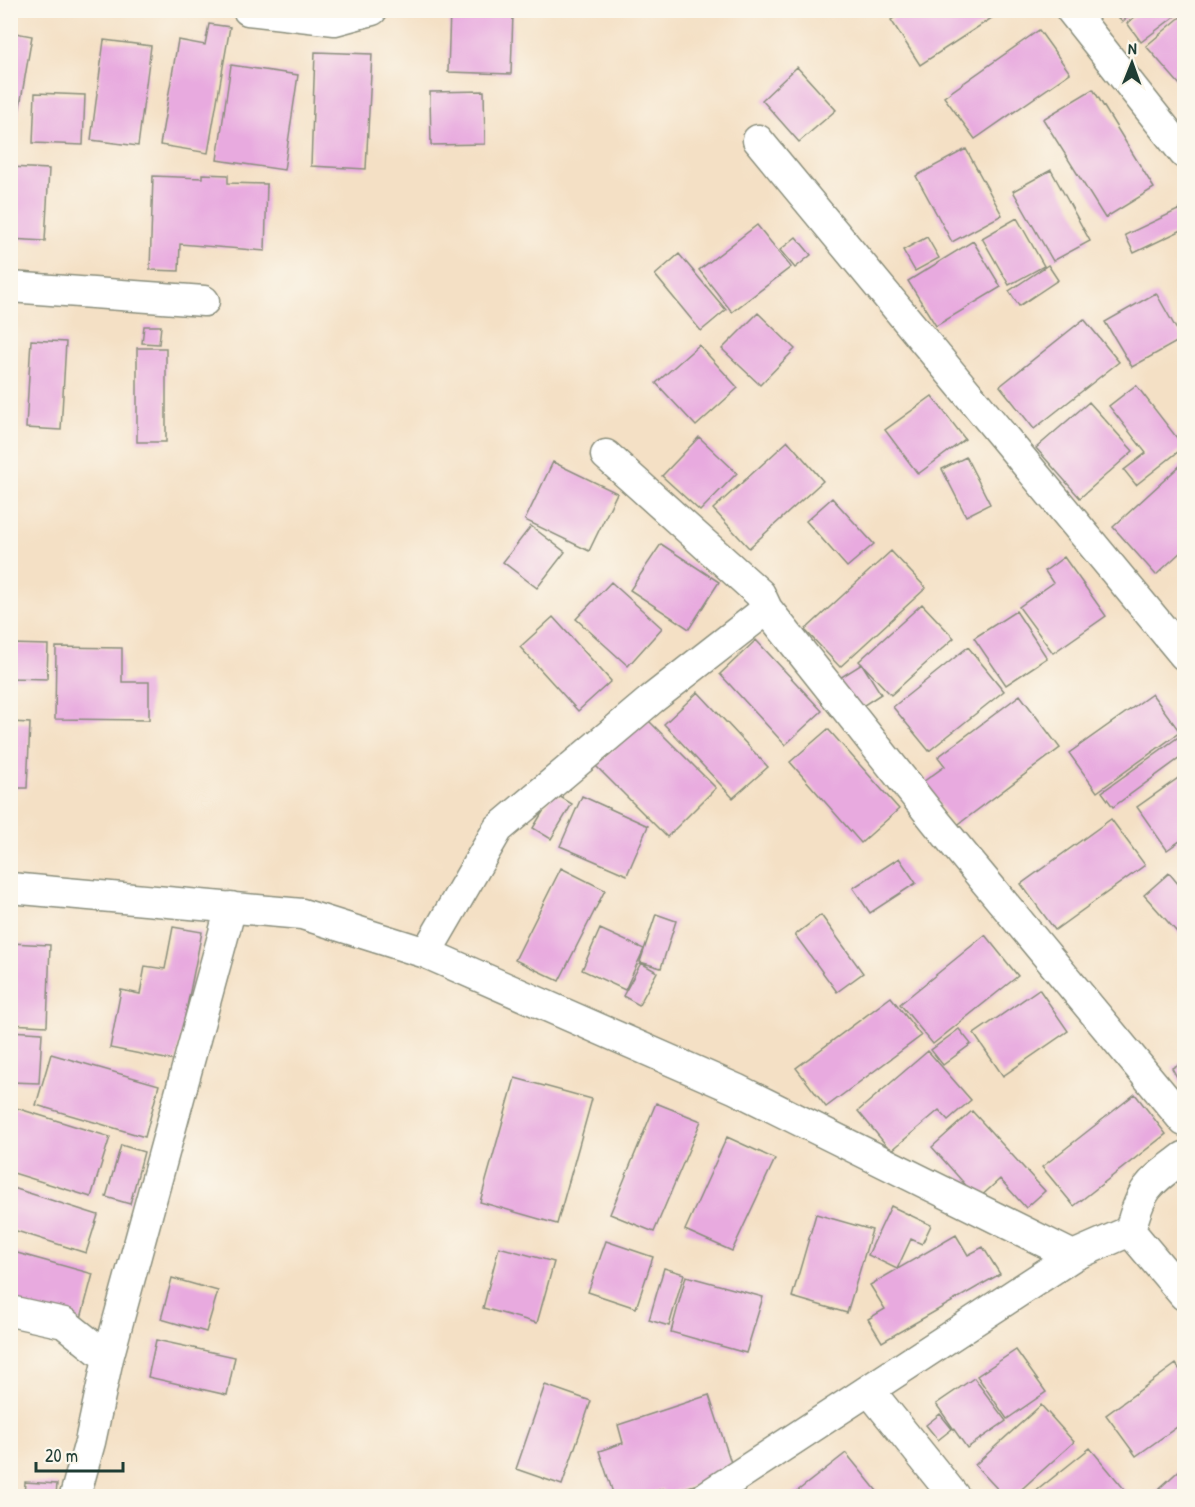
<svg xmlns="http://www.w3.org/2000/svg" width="1195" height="1507" viewBox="0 0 1195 1507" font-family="'Patrick Hand',sans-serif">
<rect width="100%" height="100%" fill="#fbf7ec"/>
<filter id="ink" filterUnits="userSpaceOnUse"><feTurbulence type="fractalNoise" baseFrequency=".0167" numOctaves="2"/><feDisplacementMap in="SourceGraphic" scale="12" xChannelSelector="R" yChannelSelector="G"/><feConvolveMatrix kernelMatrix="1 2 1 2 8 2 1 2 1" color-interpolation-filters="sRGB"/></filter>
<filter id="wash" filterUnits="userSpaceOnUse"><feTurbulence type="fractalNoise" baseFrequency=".008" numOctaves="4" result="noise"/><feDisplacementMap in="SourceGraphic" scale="24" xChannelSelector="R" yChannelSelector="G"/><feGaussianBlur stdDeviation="1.35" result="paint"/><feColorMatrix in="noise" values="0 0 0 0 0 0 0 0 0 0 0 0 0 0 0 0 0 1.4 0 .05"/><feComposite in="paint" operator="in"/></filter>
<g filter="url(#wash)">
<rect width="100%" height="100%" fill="#f4e0c5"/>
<g id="blocks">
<path fill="#e8aadf" d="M450,10L513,13L511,74L448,72Z
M906,10H1004L920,65L891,20Z
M1113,10H1136L1122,22Z
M1144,10H1183L1141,42L1127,23Z
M1184,14V81L1180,85L1146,46Z
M209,24L230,27L208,153L160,145L178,40L205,45Z
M1039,30L1070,73L975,139L944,97Z
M10,32L32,36L14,141L10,140Z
M104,40L151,46L138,146L91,140Z
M315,52L372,54L366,169L311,166Z
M231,65L298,75L284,170L217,160Z
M797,67L836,110L799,142L762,100Z
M1093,89L1154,188L1105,218L1043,119Z
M484,91L485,144L431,145L430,92Z
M35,93L85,95L83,145L33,143Z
M966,149L1002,215L952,242L916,176Z
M10,167L49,169L45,241L10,239Z
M1051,170L1090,241L1053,261L1013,191Z
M202,174L228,175V183L267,184L265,251L180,244L179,271L150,270L153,176L202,178Z
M1180,209L1184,219V229L1134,253L1125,235Z
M1017,218L1044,266L1009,285L982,238Z
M757,225L791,267L732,312L699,270Z
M796,237L811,255L795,268L780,250Z
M927,237L939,258L915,271L903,250Z
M973,241L1001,287L936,326L908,281Z
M679,254L726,310L701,331L655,275Z
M1048,265L1058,280L1019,306L1009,291Z
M1156,293L1182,339L1132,367L1105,322Z
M758,313L795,349L760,385L722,349Z
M1084,319L1119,362L1034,429L1000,386Z
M144,326H161L159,344L142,343Z
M31,340L66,342L61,430L26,428Z
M699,345L738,388L696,426L656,383Z
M137,348H166V442H137Z
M1136,385L1184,447L1136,485L1124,470L1146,453L1109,406Z
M932,396L965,439L918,474L885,430Z
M1089,402L1133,451L1080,498L1036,448Z
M699,437L737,473L700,511L662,476Z
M788,441L823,481L749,548L713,509Z
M966,457L990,504L966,516L942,469Z
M553,462L617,493L589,551L525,520Z
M1184,462V549L1156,575L1113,527Z
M832,498L874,544L847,567L806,521Z
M531,526L565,552L537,588L503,562Z
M661,544L719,582L689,629L630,590Z
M891,551L926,588L840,667L805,630Z
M1064,557L1106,616L1053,653L1019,607L1053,583L1045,571Z
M611,582L662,628L628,666L576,619Z
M922,604L954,638L891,695L859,661Z
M1016,611L1047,658L1006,685L974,638Z
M553,617L611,681L578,711L520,647Z
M756,640L822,711L785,745L720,674Z
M10,644L48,645L47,679L10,678Z
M56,647L122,648V682H149V720L55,719Z
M968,647L1004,691L929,751L893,707Z
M862,664L881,694L855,711L835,681Z
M698,692L768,767L733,798L664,724Z
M1152,694L1180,732L1097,792L1069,753Z
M1020,695L1060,748L956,826L923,782L945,766L938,757Z
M646,718L716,788L667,837L596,766Z
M10,722L30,723L27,788H10Z
M828,729L899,809L861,843L790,762Z
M1184,733V755L1113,807L1102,792Z
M1184,774V838L1167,850L1137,807Z
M554,793L572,804L551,839L533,828Z
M582,796L648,826L627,875L560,846Z
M1111,819L1145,865L1055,930L1021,884Z
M899,858L916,883L870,913L853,888Z
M561,868L605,890L559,981L515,960Z
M1169,873L1184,891V940L1144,895Z
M656,914L676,921L661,968L640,962Z
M821,915L863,973L837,992L795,935Z
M173,927L202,932L176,1061L110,1048L121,990L140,994L145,966L165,969Z
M600,929L644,949L625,990L582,970Z
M985,935L1018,976L933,1044L900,1004Z
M10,943L50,945L47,1026L10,1024Z
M641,963L657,972L639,1005L623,996Z
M1039,989L1068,1031L1003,1076L974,1034Z
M891,997L921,1036L826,1107L796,1068Z
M959,1029L971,1044L943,1065L931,1050Z
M10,1031L42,1033L39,1083L10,1082Z
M928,1051L971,1100L948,1120L939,1110L891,1151L858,1111Z
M51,1054L159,1085L145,1137L36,1105Z
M1184,1061V1090L1172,1068Z
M515,1078L592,1099L557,1224L480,1202Z
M1135,1094L1166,1134L1074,1206L1042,1167Z
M656,1103L701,1121L654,1232L610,1214Z
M13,1107L110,1137L91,1197L10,1172V1114Z
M972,1111L1045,1191L1026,1208L1000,1179L978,1199L932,1147Z
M727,1137L775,1159L732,1251L685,1230Z
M121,1145L144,1152L130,1204L106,1197Z
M10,1187L98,1215L86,1253L10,1229Z
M891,1206L931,1225L922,1244L911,1239L897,1269L868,1255Z
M816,1214L872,1230L847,1313L792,1297Z
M956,1235L968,1255L983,1247L1000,1274L882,1342L868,1319L885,1309L870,1285Z
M606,1241L653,1257L636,1308L588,1292Z
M499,1247L554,1262L537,1323L483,1308Z
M10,1251L93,1274L80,1322L10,1302Z
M664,1268L684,1274L669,1326L649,1320Z
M686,1276L763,1297L746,1353L671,1332Z
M172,1278L218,1291L206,1332L161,1319Z
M156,1340L235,1357L227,1395L148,1377Z
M1016,1350L1046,1392L1007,1419L977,1376Z
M1176,1364L1184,1376V1422L1136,1456L1106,1415Z
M974,1378L1006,1421L967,1448L936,1404Z
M545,1385L591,1401L562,1485L516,1469Z
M709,1395L734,1472L664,1495L663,1489L640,1496H614L599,1451L623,1443L618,1425Z
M1041,1405L1074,1442L1014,1496H1004L975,1465Z
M940,1414L952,1429L938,1440L926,1425Z
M1090,1448L1130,1496H1030Z
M846,1453L881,1496H791Z
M1184,1466V1496H1151Z
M25,1482L57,1484L56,1496H24Z"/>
</g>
</g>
<g filter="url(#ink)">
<use href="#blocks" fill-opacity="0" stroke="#8a8e7c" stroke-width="1.5"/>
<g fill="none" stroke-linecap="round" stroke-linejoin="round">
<g stroke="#8a8e7c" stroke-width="33">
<path id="street" d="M248,10L335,20L372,10
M1071,10L1184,153
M758,140L1184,655
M10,287L204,301
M606,455L760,594L767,609L937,823L1184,1121
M10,888L302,914L426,953L736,1089L1073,1256
M426,953L498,829L652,699L767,609
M1130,1231C1142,1186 1148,1184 1184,1157
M1130,1231L1184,1295
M10,1311L64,1323L108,1358
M869,1390L954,1496
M75,1496L90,1442L108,1358L231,907
M707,1496L1073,1256L1130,1231"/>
</g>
<use href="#street" stroke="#fff" stroke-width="30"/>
</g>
</g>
<rect width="1195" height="1507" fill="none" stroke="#fbf7ec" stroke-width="36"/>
<g transform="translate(1132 63) rotate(1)" stroke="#fbf7ec" stroke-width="4.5" paint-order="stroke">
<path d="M0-4.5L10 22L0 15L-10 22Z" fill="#1f3d34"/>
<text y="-9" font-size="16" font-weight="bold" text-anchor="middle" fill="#1f3d34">N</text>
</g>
<path d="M36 1462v9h87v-9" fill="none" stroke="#1f3d34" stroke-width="3"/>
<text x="45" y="1462" font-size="18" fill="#1f3d34" stroke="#fbf7ec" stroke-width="4.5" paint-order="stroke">20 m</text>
</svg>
